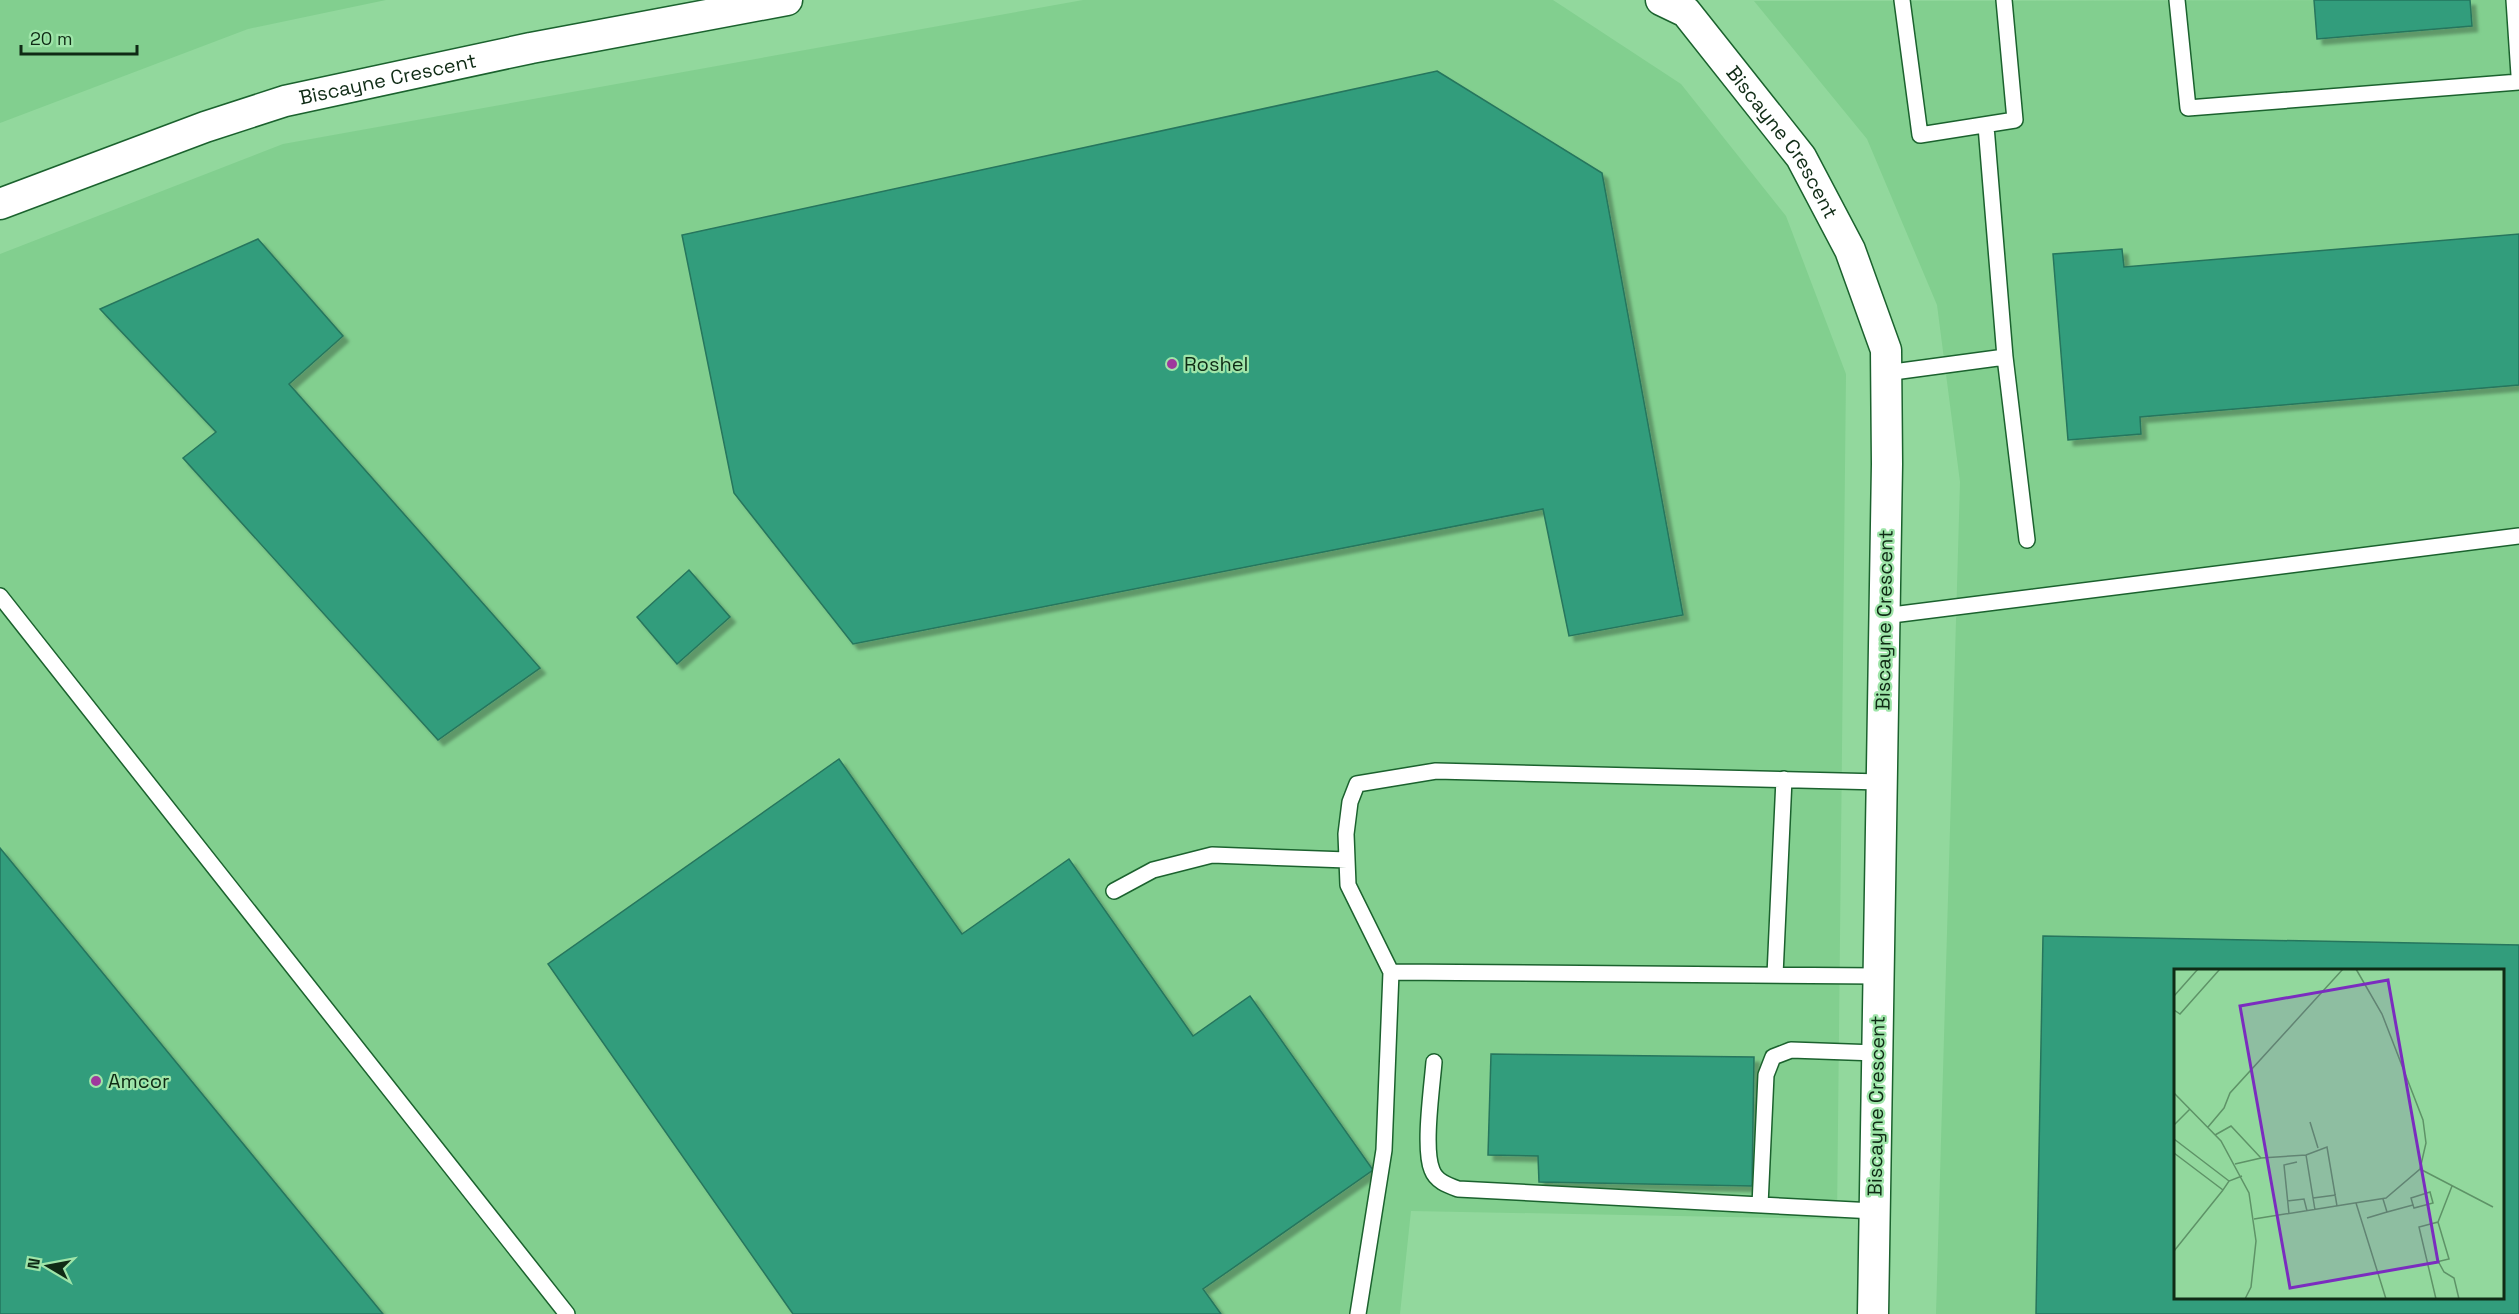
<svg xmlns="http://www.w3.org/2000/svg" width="2519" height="1314" viewBox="0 0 2519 1314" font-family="'Space Grotesk',sans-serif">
<defs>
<filter id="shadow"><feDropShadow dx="5.5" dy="5.5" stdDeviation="1.5" flood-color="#0004"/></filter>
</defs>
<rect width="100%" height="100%" fill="#92d89d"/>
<path fill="#82cf8f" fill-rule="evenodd" d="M0,0H386L248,29L0,123Z
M1083,0H1553L1681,84L1786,216L1846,374L1837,1219L1411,1211L1400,1314H0V254L283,144Z
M2519,0V1314H1936L1960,482L1937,305L1867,139L1754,1ZM2176,970H2502V1298H2176Z"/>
<path fill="#329d7c" stroke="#26765d" stroke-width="1.5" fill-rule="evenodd" filter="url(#shadow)" d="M2314,0H2470L2472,26L2317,39Z
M1437,71L1602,173L1683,615L1569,636L1543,509L853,644L734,493L682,235Z
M2519,234V385L2140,417L2141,434L2068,440L2053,254L2122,249L2124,267Z
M258,239L343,336L289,384L540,668L438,740L183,458L216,432L100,309Z
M689,570L730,617L677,664L637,617Z
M839,759L962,934L1069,859L1193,1036L1250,996L1373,1170L1203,1289L1221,1314H793L548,964Z
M0,848L383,1314H0Z
M2043,936L2519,945V1314H2036ZM2176,970H2502V1298H2176Z
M1491,1054L1754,1057L1752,1186L1539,1182L1538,1156L1488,1155Z"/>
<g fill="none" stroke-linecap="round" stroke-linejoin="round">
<g stroke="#1b622e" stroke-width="18">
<path id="lane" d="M1902,0L1920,135L2015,120L2004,0
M2177,0L2188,108L2519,82
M2514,0L2519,75
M2005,357L2027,540
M1886,373L2005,357L1986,126
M0,596L567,1314
M1884,616L2519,536
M1114,891L1153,870L1212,855L1347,860
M1391,972L1348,885L1346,834L1350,802L1357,784L1436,771L1882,782
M1775,975L1784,779
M1434,1062C1432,1087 1423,1149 1432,1170C1436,1181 1447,1185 1458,1189L1874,1211
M1760,1205L1766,1075L1773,1057L1791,1050L1877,1053
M1358,1314L1384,1150L1391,972L1878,976"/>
</g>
<g stroke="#1b622e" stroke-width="33">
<g id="street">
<path id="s1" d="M1661,0L1686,12L1801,157L1850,250L1886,350L1887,464L1873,1314"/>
<path id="s2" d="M0,204L205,127L285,101L531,48L787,0"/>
</g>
</g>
<use href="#lane" stroke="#fff" stroke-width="15"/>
<use href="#street" stroke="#fff" stroke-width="30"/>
</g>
<g fill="#9f399d" stroke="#9fe5a9" stroke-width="2">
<circle cx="1172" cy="364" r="6"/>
<circle cx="96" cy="1081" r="6"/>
</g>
<g text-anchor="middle" stroke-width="4.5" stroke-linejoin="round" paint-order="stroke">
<g font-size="20" fill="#0f2b15" stroke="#9fe5a9">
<text dy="7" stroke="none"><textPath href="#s2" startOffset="408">Biscayne Crescent</textPath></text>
<text dy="7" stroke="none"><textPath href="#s1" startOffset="190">Biscayne Crescent</textPath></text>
<text transform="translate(1884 620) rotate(-89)" y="7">Biscayne Crescent</text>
<text transform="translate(1876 1106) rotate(-89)" y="7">Biscayne Crescent</text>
</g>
<g font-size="20" fill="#0f2b15" stroke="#9fe5a9" text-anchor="start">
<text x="1184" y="371">Roshel</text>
<text x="108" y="1088">Amcor</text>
</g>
</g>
<g transform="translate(2174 969)">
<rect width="330" height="330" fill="#92d89d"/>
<path fill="none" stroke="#5e9367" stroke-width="1.5" d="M0,27L24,0M0,41L6,45L46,0M0,124L47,172L75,224L82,272L77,318L71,330M136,153L144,179M0,156L16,140M34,158L50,139L56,124L169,0M41,166L57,157L87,189L61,195M0,170L55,212M0,184L49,221L55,212L68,207M132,186L153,178L163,237M87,189L132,186L141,241M246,200L319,238M139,229L162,226M209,230L213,243L239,236L237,229L256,223L259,234L240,239L239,236M113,232L130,230L133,242M182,234L212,330M115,245L110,196L123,193M193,249L213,243M80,250L212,229L246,200L252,174L249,151L208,45L182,0M0,282L49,221M264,292L270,303L280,309L285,330M254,295L275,290L264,253M262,330L245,258L264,253L278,217"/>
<path fill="#7b2cbf" fill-opacity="0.15" stroke="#7b2cbf" stroke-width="3" d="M214,11L264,293L116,319L66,37Z"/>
<rect width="330" height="330" fill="none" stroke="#0f2b15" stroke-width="3"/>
</g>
<g transform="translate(48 1266) rotate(280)" stroke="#9fe5a9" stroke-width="4.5" paint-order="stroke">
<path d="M0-4.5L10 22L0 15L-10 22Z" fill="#0f2b15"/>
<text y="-9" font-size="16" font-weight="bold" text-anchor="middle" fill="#0f2b15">N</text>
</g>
<path d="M21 45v9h116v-9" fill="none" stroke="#0f2b15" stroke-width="3"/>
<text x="30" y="45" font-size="18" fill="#0f2b15" stroke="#9fe5a9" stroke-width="4.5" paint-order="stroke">20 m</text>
</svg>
